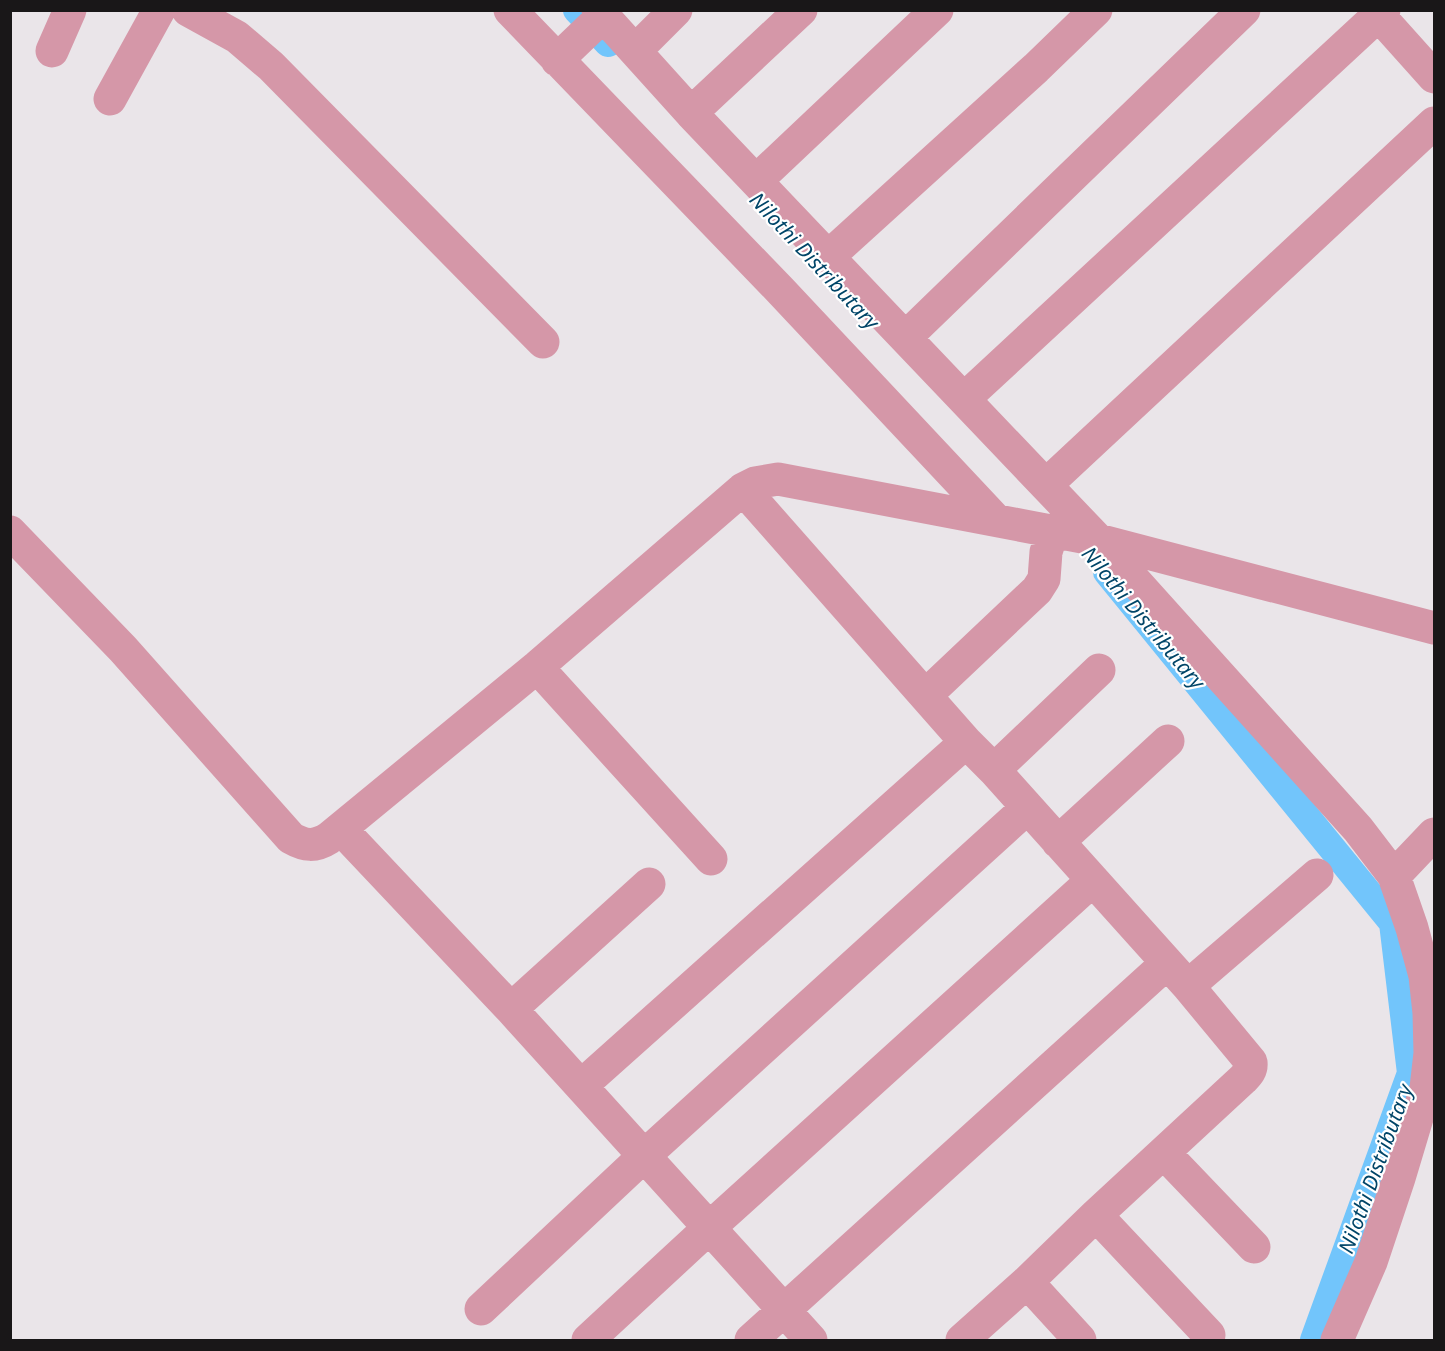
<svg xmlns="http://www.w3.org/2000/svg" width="1445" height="1351" viewBox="0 0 1445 1351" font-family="'Noto Sans',sans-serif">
<rect width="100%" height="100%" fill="#eae5e9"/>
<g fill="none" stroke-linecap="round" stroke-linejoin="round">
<path stroke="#72c5fb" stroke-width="28" d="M577,10L608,43
M1107,572L1393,923L1411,1073L1314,1340"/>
<path stroke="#d597a8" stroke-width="33" d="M188,10L237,37L271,66L543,342
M510,10L780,290L995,519
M598,10L691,113L1098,540L1358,829L1394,876L1412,928L1425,976L1429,1013L1430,1053L1426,1088L1399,1178L1371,1262L1337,1340
M1374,10L1434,77
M636,50L676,10
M52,51L70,10
M557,60L603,16
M110,99L159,10
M691,113L801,10
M756,181L937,10
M829,256L1036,68L1096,10
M906,337L1244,10
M964,399L1384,10
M1047,484L1434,123
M743,489L966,742L994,770L1188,986L1251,1062C1252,1070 1248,1074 1243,1079L1096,1215L1027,1282L962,1340
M10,532L123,649L291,838C305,846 315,847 329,838L537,667L743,489L755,483L778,479L1098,540L1434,628
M537,667L711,859
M926,695L1037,590L1044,579L1046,552L1053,530
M994,770L1099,670
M341,829L511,1009L811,1340
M1058,842L1168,741
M1394,876L1434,834
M1188,986L1317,875
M511,1009L649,884
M581,1086L966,742
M1164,1153L1254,1247
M1096,1215L1209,1335
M1027,1282L1080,1340
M481,1309L644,1156L1027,808
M588,1340L709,1228L1093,880
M751,1340L1167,963"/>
</g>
<g text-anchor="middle" stroke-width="4.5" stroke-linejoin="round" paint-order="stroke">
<g font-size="21" font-style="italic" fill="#004568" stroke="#fff">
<text transform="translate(814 261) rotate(47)" y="7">Nilothi Distributary</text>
<text transform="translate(1143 618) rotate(50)" y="7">Nilothi Distributary</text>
<text transform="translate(1376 1169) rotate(-70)" y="7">Nilothi Distributary</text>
</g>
</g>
<rect width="1445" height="1351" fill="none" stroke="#191718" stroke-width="24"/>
</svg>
